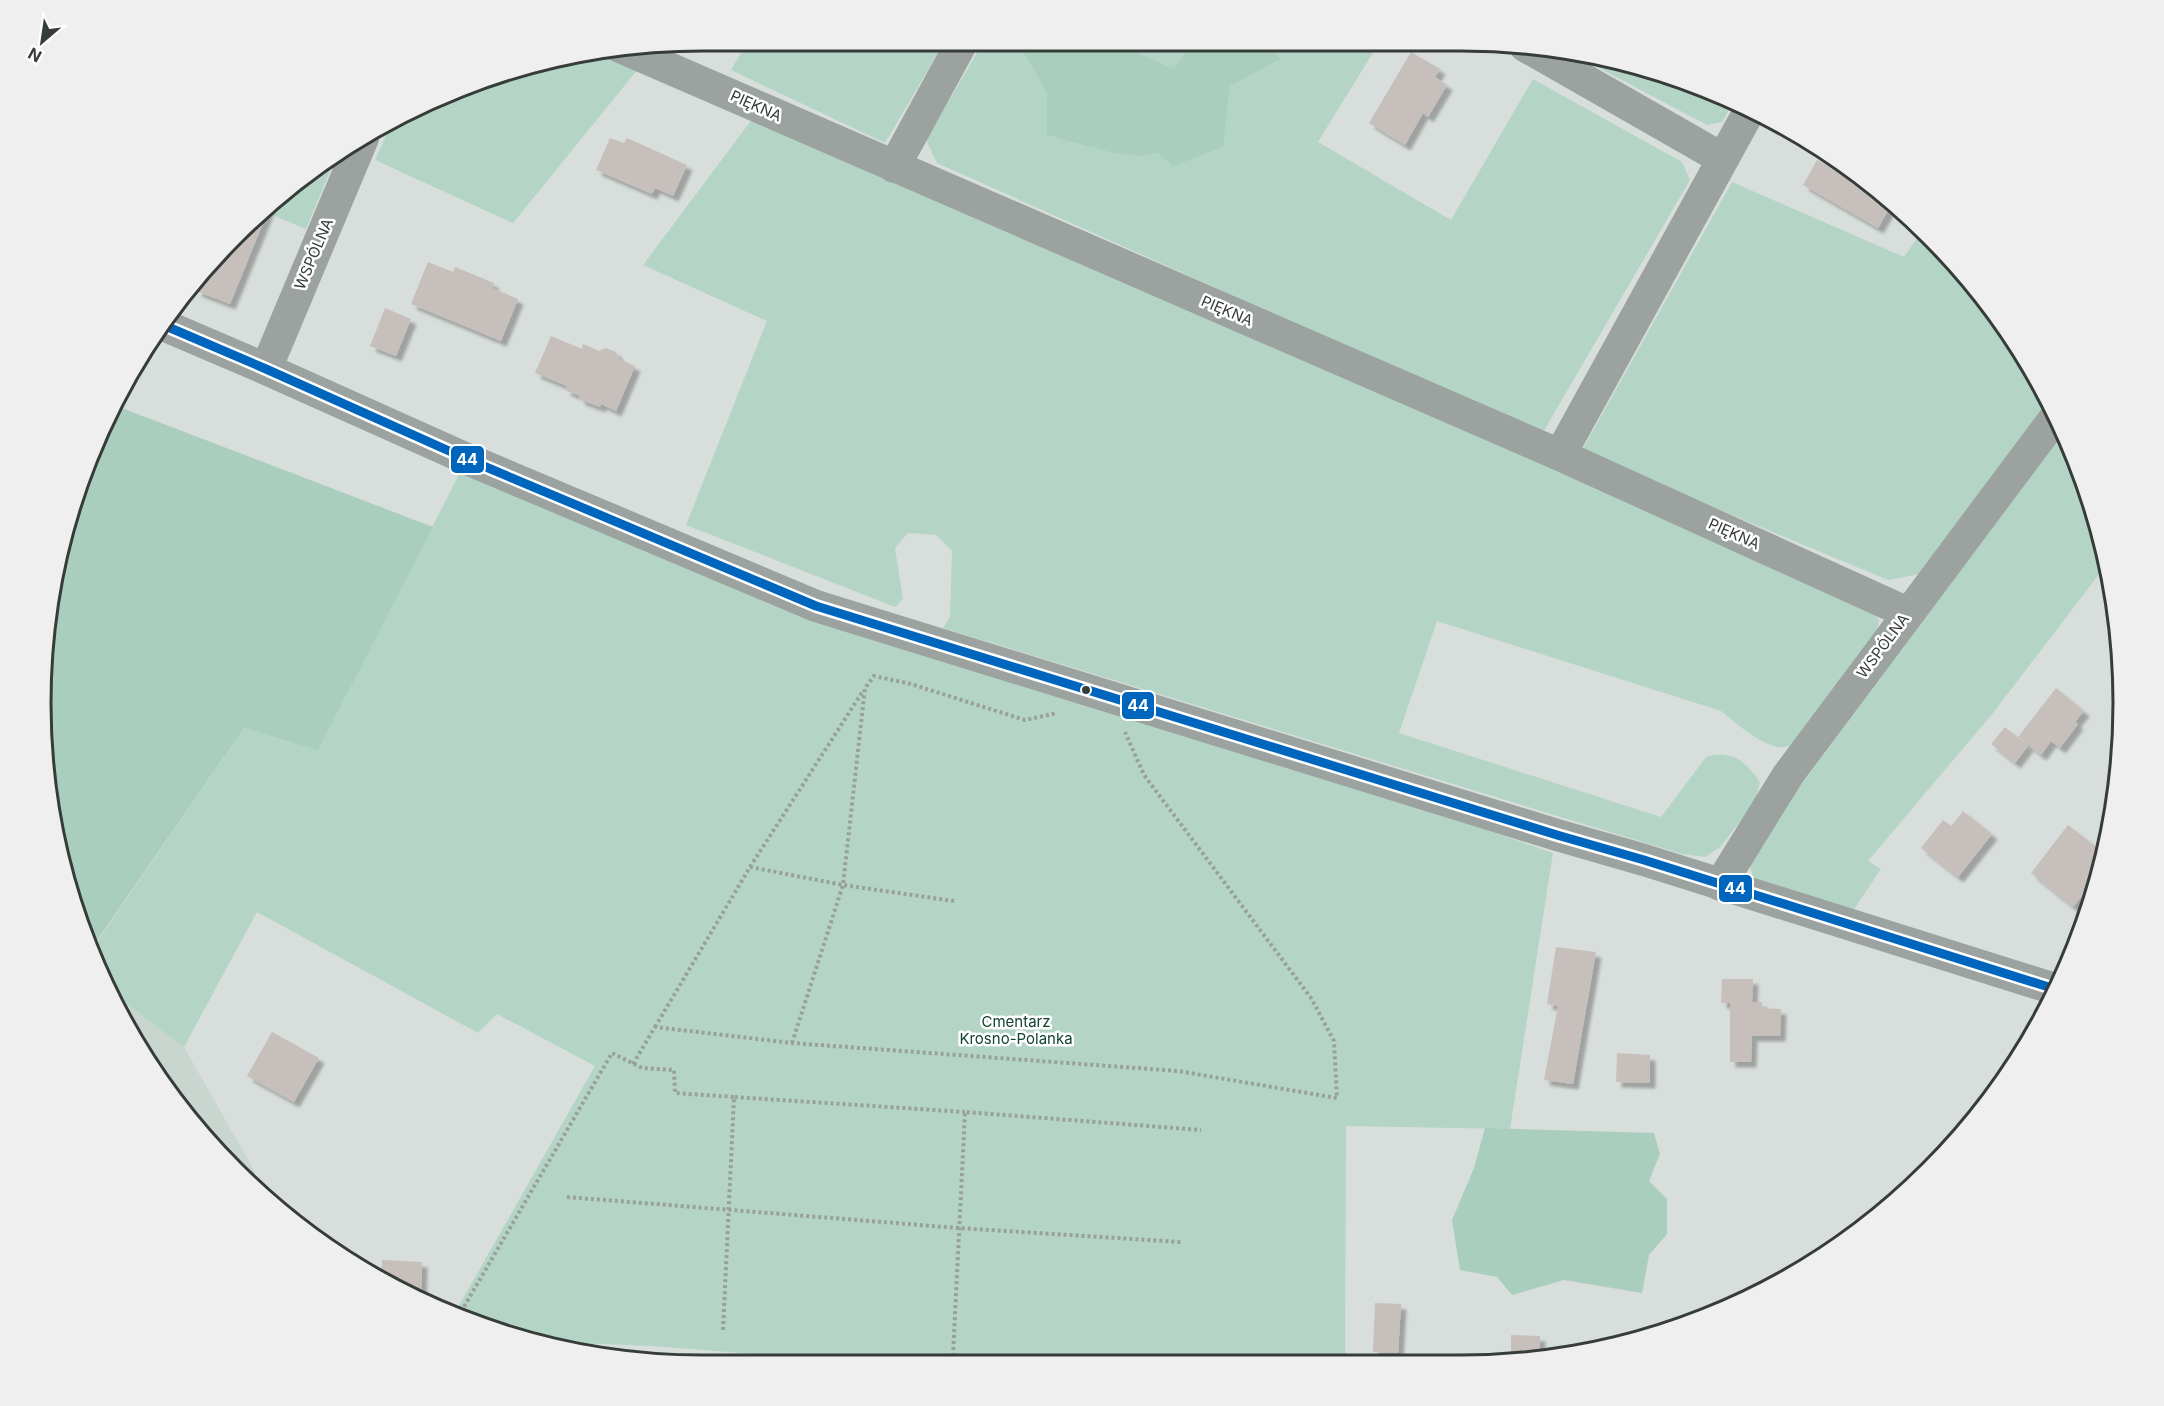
<svg xmlns="http://www.w3.org/2000/svg" width="2164" height="1406" viewBox="0 0 2164 1406" font-family="Inter,sans-serif">
<defs>
<filter id="shadow"><feDropShadow dx="5.5" dy="5.5" stdDeviation="1.5" flood-color="#0004"/></filter>
</defs>
<rect width="100%" height="100%" fill="#d8dedb"/>
<path fill="#c8d6cf" d="M108,989L184,1047L255,1172L251,1184L152,1071Z"/>
<path fill="#b4d5c6" d="M745,46H942L885,143L731,70Z
M981,46H1377L1318,142L1451,220L1533,79L1682,162L1690,180L1542,434L937,163L926,140Z
M1565,50L1633,63L1734,101L1722,122L1707,125Z
M596,51L638,69L513,223L375,160L391,125L490,76Z
M753,118L1869,607L1879,620L1877,631L1798,742C1794,743 1789,747 1785,747C1765,750 1735,722 1721,711L1437,621L1399,733L1661,817L1706,757C1732,749 1746,762 1760,782L1756,801L1720,847L1705,857L1682,854L943,628L950,617L952,551L936,535L908,533L895,548L903,599L895,607L686,525L767,321L643,265Z
M339,150L306,229L263,211L335,152Z
M1732,182L1904,257L1922,231L1986,299L2049,400L1920,574L1888,580L1581,452Z
M2063,432L2101,531L2106,565L1993,713L1868,861L1881,869L1854,909L1839,907L1754,878C1747,864 1752,856 1758,843Z
M467,459L816,606L1349,782L1553,853L1510,1129L1346,1126L1345,1363L843,1361L653,1346L549,1342L453,1316L595,1066L497,1014L478,1033L257,912L184,1047L108,989L90,952L244,728L318,749Z"/>
<path fill="#aacebd" d="M1020,46H1122L1174,69L1190,46H1271L1280,59L1230,86L1223,147L1173,166L1158,153L1137,156L1110,152L1047,135V93Z
M114,405L433,527L318,750L244,728L89,952L63,874L42,747V660L76,490Z
M1485,1128L1654,1133L1660,1154L1649,1181L1667,1199V1234L1649,1255L1642,1293L1564,1280L1512,1295L1497,1277L1460,1270L1452,1220L1474,1168Z"/>
<path fill="#c7bfbb" filter="url(#shadow)" d="M1411,52L1440,69L1435,77L1447,85L1428,117L1423,113L1405,145L1369,123Z
M610,138L624,143L627,138L687,165L673,196L655,188L652,194L596,170Z
M1817,160L1830,167L1833,161L1893,202L1878,228L1803,185Z
M270,206L230,304L196,291L206,268L235,234Z
M428,262L453,272L455,267L494,283L492,288L518,299L501,341L411,304Z
M385,308L411,319L396,356L370,346Z
M551,336L582,349L583,344L599,351L606,348L616,352L619,359L635,366L616,411L601,404L600,407L579,399L580,396L565,390L567,386L535,373Z
M2056,688L2084,711L2075,722L2078,724L2060,748L2051,741L2041,755L2018,737Z
M2005,727L2028,746L2015,763L1991,744Z
M1963,811L1992,834L1958,877L1921,848L1943,820L1951,826Z
M2068,825L2103,852L2098,876L2073,907L2031,873Z
M1556,947L1596,952L1573,1084L1544,1080L1558,1006L1547,1004Z
M1722,979H1753L1752,1002H1762V1008L1781,1009L1780,1036H1752L1751,1062H1730V1003H1721Z
M272,1032L319,1058L294,1102L247,1076Z
M1617,1053L1650,1055V1083L1616,1082Z
M382,1260L422,1262L421,1301L381,1281Z
M1375,1303L1401,1304L1398,1353L1373,1352Z
M1511,1335L1540,1336V1358L1511,1363Z"/>
<g fill="none" stroke-linecap="round" stroke-linejoin="round">
<path stroke="#99a09c" stroke-width="4" stroke-dasharray="3 3" stroke-linecap="butt" d="M750,867L863,691
M655,1027L750,867L843,885L954,901
M792,1043L843,885L865,688L874,676L911,684L1025,720L1057,713
M633,1064L655,1027L792,1043L1178,1071L1337,1098L1334,1041L1311,998L1144,775L1125,732
M567,1197L958,1228L1181,1242
M458,1317L612,1053L642,1068L674,1070L675,1093L734,1097
M723,1330L734,1097L965,1112
M953,1356L965,1112L1201,1130"/>
<path stroke="#9ba29f" stroke-width="32" d="M618,46L1560,455L1908,613
M1525,46L1723,159
M894,167L960,46
M161,324L266,369L467,459L816,606L1557,835L1644,860L2055,989
M266,369L363,138
M1560,455L1751,108
M1720,885L1788,775L2057,415"/>
<g stroke="#fff" stroke-width="14">
<path id="bus-1" d="M161,324L266,369L467,459L816,606L1557,835L1644,860L2055,989"/>
</g>
<use href="#bus-1" stroke="#0065bd" stroke-width="9"/>
</g>
<circle fill="#363c39" stroke="#fff" stroke-width="2" cx="1086" cy="690" r="5"/>
<g text-anchor="middle" stroke-width="5" stroke-linejoin="round" paint-order="stroke">
<g font-size="15" fill="#363c39" stroke="#fff">
<text transform="translate(756 106) rotate(24)" y="5">PIĘKNA</text>
<text transform="translate(314 254) rotate(-67)" y="5">WSPÓLNA</text>
<text transform="translate(1227 311) rotate(23)" y="5">PIĘKNA</text>
<text transform="translate(1734 534) rotate(24)" y="5">PIĘKNA</text>
<text transform="translate(1883 646) rotate(-53)" y="5">WSPÓLNA</text>
</g>
<g font-size="15" fill="#134331" stroke="#fff">
<text x="1016" y="1027">Cmentarz<tspan x="1016" dy="17">Krosno-Polanka</tspan></text>
</g>
</g>
<path d="M0 0H2164V1406H0ZM703 51H1461A652 652 0 0 1 2113 703V703A652 652 0 0 1 1461 1355H703A652 652 0 0 1 51 703V703A652 652 0 0 1 703 51Z" fill="#efefef" fill-rule="evenodd"/>
<path fill="none" stroke="#363c39" stroke-width="3" d="M703 51H1461A652 652 0 0 1 2113 703V703A652 652 0 0 1 1461 1355H703A652 652 0 0 1 51 703V703A652 652 0 0 1 703 51Z"/>
<g stroke="#fff" stroke-width="2">
<rect x="450" y="445" width="35" height="29" rx="6" fill="#0065bd"/>
<rect x="1121" y="691" width="34" height="29" rx="6" fill="#0065bd"/>
<rect x="1718" y="874" width="35" height="29" rx="6" fill="#0065bd"/>
</g>
<g font-size="16" text-anchor="middle" font-weight="bold" fill="#fff">
<text x="467" y="465">44</text>
<text x="1138" y="711">44</text>
<text x="1735" y="894">44</text>
</g>
<g transform="translate(42 42) rotate(209)" stroke="#ffffff" stroke-width="4.5" paint-order="stroke">
<path d="M0-4.5L10 22L0 15L-10 22Z" fill="#363c39"/>
<text y="-9" font-size="16" font-weight="bold" text-anchor="middle" fill="#363c39">N</text>
</g>
</svg>
